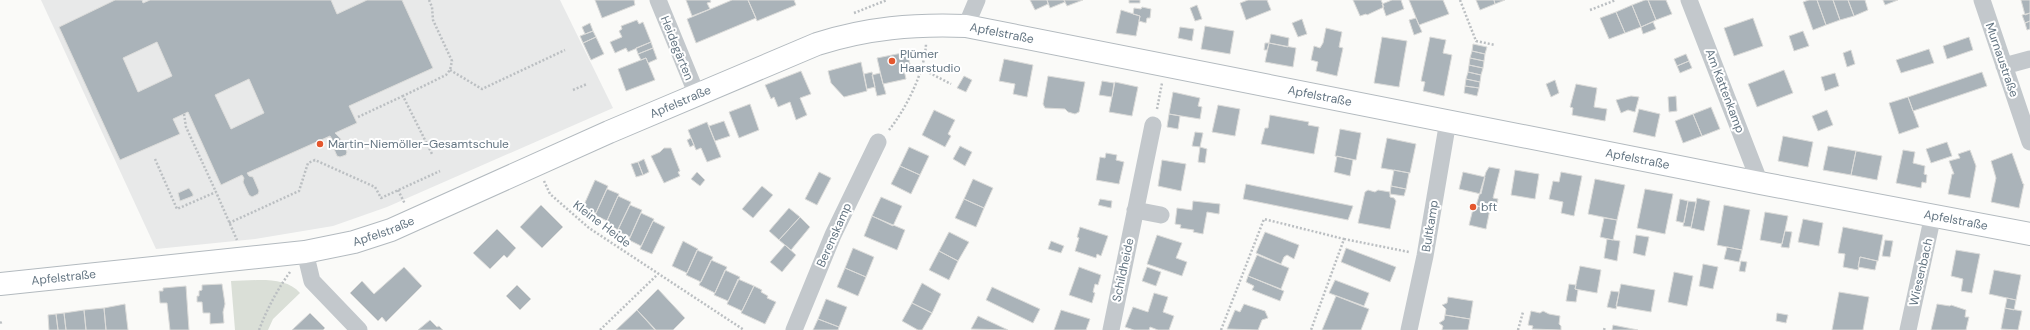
<svg xmlns="http://www.w3.org/2000/svg" width="2030" height="330" viewBox="0 0 2030 330" font-family="'DM Sans',sans-serif">
<rect width="100%" height="100%" fill="#fafaf8"/>
<path fill="#e8e9e9" d="M41,0H560L613,108L387,207L333,226L255,239L156,249Z"/>
<path fill="#dadfd7" d="M231,281C252,281 285,275 300,293L273,319L268,330H235Z"/>
<path fill="#aab3b9" stroke="#dcdcda" fill-rule="evenodd" d="M115,0H142L143,3L150,0H331L337,14L367,0H402L433,68L349,106L357,123L335,133L340,138L347,152L346,155L340,157L337,156L331,142L332,139L330,136L247,173L249,176L253,177L259,191L258,194L252,197L249,195L243,182L244,178L242,175L221,185L188,112L173,119L180,134L120,160L59,27ZM157,42L172,76L138,92L123,58ZM249,79L264,113L231,129L215,95Z
M595,0H634L635,5L602,18Z
M686,0H710L711,2L707,3L710,9L692,16Z
M732,0H748L756,18L696,43L687,19Z
M748,0H794L796,5L757,21Z
M1030,0H1047L1048,4L1035,10Z
M1047,0H1064L1065,2L1050,8Z
M1064,0H1083L1067,6Z
M1129,0H1140V3H1129Z
M1248,0H1267L1271,10L1246,20L1240,3Z
M1353,0H1381L1384,7L1367,15L1366,14L1360,16Z
M1392,0H1401L1404,9L1386,16L1382,4Z
M1409,0H1443L1449,14L1419,25Z
M1476,0H1494L1495,4L1480,10Z
M1494,0H1505L1495,4Z
M1645,0H1648L1656,20L1641,27L1632,5Z
M1648,0H1666L1672,14L1656,20Z
M1809,0H1817L1826,25L1813,30L1803,2Z
M1817,0H1833L1840,20L1826,25Z
M1833,0H1848L1854,16L1840,20Z
M1848,0H1865L1868,10L1854,16Z
M1883,0H1898L1885,5Z
M2021,0H2030V13L2025,15Z
M1197,5L1202,19L1195,21L1190,8Z
M1632,5L1641,27L1625,33L1616,12Z
M1142,7L1151,9L1150,18H1147L1146,23L1139,21L1140,16L1133,14L1134,8L1141,9Z
M1121,10L1140,16L1136,36L1116,33Z
M1616,12L1625,33L1609,39L1600,18Z
M2030,13V21L2025,23L2022,15Z
M1416,18L1422,32L1414,35L1409,20Z
M1753,18L1763,46L1734,56L1724,28Z
M1302,19L1307,34L1298,37L1292,23Z
M637,20L639,24L643,22L651,42L628,52L626,48L615,53L610,42L622,37L619,31L622,29L621,26Z
M2030,21V29L2027,30L2025,23Z
M1653,22L1656,29L1643,34L1641,27Z
M590,23L593,31L585,34L582,27Z
M1205,26L1234,31L1230,54L1201,49Z
M1180,27L1194,29L1192,41L1178,38Z
M1326,28L1342,32L1339,47L1343,48L1337,76L1316,71L1318,62L1311,60L1314,46L1320,48L1323,43Z
M593,31L596,37L583,43L580,36Z
M1803,31L1809,46L1794,51L1789,36Z
M1271,34L1289,38L1288,47L1269,43Z
M596,37L604,54L591,60L583,43Z
M1382,37L1407,41L1399,87L1374,83Z
M1430,37L1446,40L1443,53L1452,55L1444,96L1423,91L1425,82L1421,81Z
M1969,37L1973,50L1947,59L1943,46Z
M651,42L653,48L638,54L636,48Z
M1265,43H1269L1267,50H1264Z
M1269,43L1296,48L1293,67L1265,62Z
M1473,44L1487,47L1485,54L1472,51Z
M653,48L657,59L648,63L646,58L641,60L638,54Z
M1929,49L1934,63L1901,73L1896,60Z
M1851,50L1855,64L1847,67L1843,53Z
M1472,51L1485,54L1484,61L1470,58Z
M907,52L911,68L904,70L906,79L883,84L877,58Z
M1686,54L1689,61L1677,66L1674,59Z
M646,58L655,80L626,91L618,69Z
M1470,58L1484,61L1483,68L1469,65Z
M1004,59L1033,65L1027,97L1013,94L1015,84L999,81Z
M1689,61L1692,68L1680,73L1677,66Z
M861,62L867,91L844,97L831,83L828,71Z
M1469,65L1483,68L1481,75L1468,72Z
M1784,70L1793,93L1757,107L1748,84Z
M801,71L811,94L800,98L807,115L796,120L790,102L778,107L774,97L771,99L765,85Z
M872,72L875,87L867,89L864,74Z
M1468,72L1481,75L1480,82L1466,79Z
M1982,72L1987,86L1913,111L1908,97Z
M880,73L886,94L877,96L872,75Z
M1835,73L1839,86L1825,91L1821,77Z
M964,76L972,80L966,92L957,88Z
M1048,76L1085,82L1079,112L1075,114L1068,112L1065,109L1045,108L1043,104Z
M1466,79L1480,82L1479,88L1465,86Z
M1555,80L1559,93L1551,97L1546,84Z
M1102,81L1114,83L1112,97L1099,95Z
M1115,82L1138,87L1132,116L1109,112Z
M1576,84L1597,88L1594,107L1607,109L1605,121L1572,115L1573,108L1570,107Z
M1465,86L1479,88L1477,96L1464,93Z
M1173,92L1200,98L1198,106L1202,107L1200,119L1169,114Z
M1631,96L1639,97L1635,112L1628,110L1621,113L1616,100Z
M1676,96L1677,111L1669,112L1668,97Z
M1908,97L1919,127L1899,134L1889,103Z
M750,104L759,130L739,138L729,112Z
M1218,105L1240,109L1235,136L1212,132Z
M1711,107L1720,129L1702,136L1693,114Z
M1639,109L1660,114L1655,137L1633,132Z
M934,110L955,120L948,134L951,136L945,147L922,135Z
M1827,110L1833,125L1818,131L1812,116Z
M1169,114L1180,116L1178,129L1167,127Z
M1693,114L1702,136L1683,143L1675,121Z
M1270,115L1309,122L1308,125L1319,127L1314,154L1261,144L1265,128H1268Z
M724,121L730,136L715,141L709,126Z
M707,122L721,157L707,162L701,148L696,150L688,130Z
M1340,129L1361,133L1356,160L1335,156Z
M1195,132L1203,133L1200,147L1192,146Z
M1783,136L1813,142L1808,167L1778,161Z
M691,138L694,145L690,147L687,140Z
M1387,138L1416,144L1410,173L1381,168Z
M1947,142L1952,156L1931,163L1926,149Z
M960,146L972,152L965,166L953,159Z
M1828,146L1856,151L1851,175L1823,170Z
M909,147L929,156L920,175L900,166Z
M1200,147L1207,149L1205,163L1198,162Z
M664,148H671L680,171L678,172L680,176L664,183L651,156L660,152Z
M1903,150L1915,152L1913,163L1925,166L1924,174L1927,175L1926,183L1922,182L1921,188L1896,183Z
M1970,150L1976,166L1970,198L1948,194L1952,174H1954L1949,161L1960,158L1958,154Z
M1856,151L1882,156L1877,180L1851,175Z
M1106,153L1117,155L1116,160L1124,162L1119,184L1096,180L1100,157L1105,158Z
M2012,153L2023,184H2024L2019,208L1991,202L1996,178L1991,161Z
M1337,156L1353,160L1350,176L1334,172Z
M644,159L649,172L643,175L638,162Z
M1162,160L1186,164L1181,191L1158,186Z
M638,162L643,175L636,177L631,164Z
M900,166L920,175L911,194L891,184Z
M1489,167L1500,169L1493,198L1498,199L1496,210L1476,206L1486,172Z
M1394,170L1409,173L1406,189L1391,186Z
M1515,170L1539,174L1535,199L1511,195Z
M697,172L705,180L700,186L691,179Z
M819,172L831,178L817,205L805,199Z
M1463,172L1485,177L1481,194L1459,189Z
M1561,172L1582,176L1574,216L1561,213L1563,202L1549,199L1553,181L1559,182Z
M973,179L993,188L984,208L964,199Z
M1595,179L1625,185L1617,220L1588,214Z
M595,180L608,186L596,213L583,207Z
M1246,184L1353,206L1348,220L1243,199Z
M762,186L773,195L753,218L742,209Z
M1391,186L1406,189L1404,196L1390,194Z
M189,188L193,194V196L180,201L178,193Z
M607,189L619,194L607,221L595,215Z
M1645,189L1673,194L1665,234L1637,228Z
M1368,190L1375,192L1378,190L1390,192V197L1394,198L1396,201L1390,229L1358,223L1365,192Z
M618,196L631,202L618,230L606,223Z
M881,197L902,206L893,226L872,216Z
M1697,198L1710,201L1704,231L1691,228Z
M964,199L984,208L976,227L955,218Z
M1100,199L1112,201L1111,208L1098,205Z
M1680,199L1688,201L1684,223L1676,221Z
M1193,201L1220,204L1219,214L1207,212L1203,234L1193,232L1194,230L1180,228L1181,225L1175,224L1177,208L1192,210Z
M1688,201L1696,202L1691,227L1683,226Z
M541,205L563,227L542,248L520,227Z
M630,205L642,210L630,237L617,231Z
M1474,205L1490,209L1486,229L1469,225Z
M1724,205L1750,210L1742,250L1717,245Z
M789,208L800,217L779,240L769,231Z
M1765,212L1788,216L1782,244L1760,240Z
M641,213L654,219L641,246L629,240Z
M872,216L905,230L897,250L864,236Z
M800,217L810,227L791,250L779,240Z
M1604,218L1617,220L1613,240L1600,237Z
M1803,219L1823,223L1819,246L1798,242Z
M653,221L665,227L652,254L640,249Z
M1080,227L1108,236L1101,256L1097,254L1096,258L1075,251L1079,238L1077,237Z
M1843,227L1883,235L1878,261L1860,257L1858,270L1843,267L1845,254L1838,253Z
M497,229L516,248L507,258L504,255L490,269L473,253Z
M1785,231L1792,232L1789,248L1781,247Z
M949,232L969,242L958,261L939,251Z
M1265,232L1299,245L1294,259L1287,255L1284,257L1281,264L1256,253Z
M1157,235L1182,243L1176,258L1187,262L1182,276L1147,264Z
M1636,235L1649,237L1645,256L1633,253Z
M1607,239L1620,241L1617,261L1604,258Z
M1885,240L1893,241L1890,257L1882,256Z
M683,241L698,249L687,273L672,266Z
M1051,241L1064,246L1061,253L1048,249Z
M785,245L796,255L782,272L770,262Z
M1727,247L1742,250L1739,262L1724,259Z
M853,248L874,257L866,277L845,268Z
M1346,248L1396,267L1390,282L1341,262Z
M697,250L713,257L701,282L686,275Z
M1956,250L1980,254L1972,293L1961,291L1963,279L1951,276Z
M939,251L958,261L949,280L929,270Z
M1257,255L1289,268L1281,289L1248,276Z
M1860,257L1877,261L1875,270L1858,267Z
M711,260L727,267L715,293L699,285Z
M1741,261L1747,262L1745,272L1739,271Z
M1703,264L1718,267L1713,289L1699,286Z
M1580,266L1601,270L1597,293L1575,289Z
M404,267L422,286L386,322L382,317L378,321L350,293L362,281L374,294Z
M1079,267L1101,275L1098,285L1095,284L1093,292L1095,293L1092,303L1069,295Z
M1147,267L1161,272L1156,286L1142,281Z
M845,268L866,277L858,296L837,287Z
M725,270L740,277L728,301L714,295Z
M1994,270L2021,275L2016,300L1989,294Z
M1674,272L1693,276L1687,306L1668,302Z
M1248,276L1284,291L1280,301L1252,290L1254,286L1246,282Z
M738,279L754,286L742,311L727,304Z
M1335,280L1369,293L1364,306L1329,293Z
M922,283L941,294L932,313L912,303Z
M222,284L225,304L223,312L224,323L210,324V313H203L202,302H197V296H199V291L202,290V285Z
M1569,284L1576,285L1575,289L1578,290L1576,302L1566,301Z
M1621,284L1655,290L1651,312L1616,306Z
M517,285L531,299L520,310L506,296Z
M186,286L189,330H170L167,303H160L159,291H163V288Z
M754,286L762,290L761,292L768,296L767,298L776,302L765,324L741,313Z
M992,287L1040,309L1033,323L986,300Z
M658,289L685,318L673,330H656L637,310Z
M1611,291L1619,292L1616,309L1607,307Z
M1839,292L1869,297L1863,330H1832Z
M1154,293L1168,297L1163,312L1174,316L1169,330H1158L1150,327L1149,330H1134L1125,327L1133,307L1148,312Z
M1336,296L1369,309L1361,330H1322Z
M1448,297L1473,301L1470,319L1445,315L1446,309L1442,305L1447,303Z
M2007,298L2016,300L2014,310L2005,308Z
M826,299L847,307L839,327L818,319Z
M912,303L932,313L922,330H918L902,321Z
M125,304L128,330H106L104,308Z
M1244,304L1265,311L1268,318L1262,320L1258,330L1227,329L1235,310L1240,312Z
M1937,304L1950,306L1951,305L1966,310L1965,317H1969L1966,330H1931Z
M104,308L106,330H86L84,310Z
M2005,308L2022,311L2018,330L2001,329Z
M84,310L86,330H66L64,313Z
M637,310L655,330H616Z
M1061,310L1090,319L1086,330H1054Z
M1531,311L1540,313L1543,311L1549,314L1560,316L1559,324L1561,326V330L1532,329L1533,326L1528,325Z
M64,313L66,330H58L56,314Z
M310,313L325,328L323,330H292Z
M1777,313L1788,315L1786,323L1776,321Z
M56,314L58,330H49L48,315Z
M1445,315L1470,319L1468,330H1442L1443,326L1439,323L1444,320Z
M978,316L1008,330L971,329Z
M818,319L839,327L838,330H813Z
M430,320L437,327L439,326L443,330H418Z
M1613,325L1638,330H1612Z"/>
<g fill="none" stroke-linecap="round" stroke-linejoin="round">
<g stroke="#b3babf" stroke-width="24">
<g id="secondary">
<path id="s1" d="M0,284L305,252L354,242L391,230L609,132L817,44C867,28 914,24 966,26L1760,183L2030,234"/>
</g>
</g>
<path stroke="#bbbfc2" stroke-width="2.5" stroke-dasharray="2 2" stroke-linecap="butt" d="M429,0L432,7L433,20L452,61L450,70L446,75L403,96L432,154
M1460,0L1476,41L1495,45
M1590,10L1616,0
M854,13L887,0
M922,69L951,84
M450,70L482,89L565,50
M573,90L587,84
M1157,109L1162,83
M184,114L186,127L216,192
M358,117L403,96
M889,130C906,109 925,71 926,44
M155,159L177,209L216,192L237,240
M544,181L550,194L589,228L744,330
M398,190L405,204
M229,223L299,191L308,163L315,160L375,187L381,198L440,171
M1344,239L1409,252
M0,323L2,322
M259,330C267,309 277,290 290,272
M600,330L658,274
M1221,330L1264,219L1344,239L1311,330
M1518,330L1523,312
M1604,330L1605,327"/>
<path stroke="#c3c8cc" stroke-width="17" d="M658,0L697,95
M1689,0L1760,183
M1982,0L2030,142
M966,26L977,0
M2004,66L2030,59
M1135,210L1161,215
M305,252L312,281L359,330
M794,330L833,235L878,142
M1111,330L1153,125
M1409,330L1425,256L1448,121
M1908,330L1933,215"/>
<use href="#secondary" stroke="#fff" stroke-width="22"/>
</g>
<g fill="#e4572e" stroke="#fff" stroke-width="1.5">
<circle cx="892" cy="61" r="4"/>
<circle cx="320" cy="144" r="4"/>
<circle cx="1473" cy="207" r="4"/>
</g>
<g text-anchor="middle" stroke-width="4" stroke-linejoin="round" paint-order="stroke">
<g font-size="12" fill="#657683" stroke="#fff">
<text dy="4" stroke="none"><textPath href="#s1" startOffset="1048">Apfelstraße</textPath></text>
<text transform="translate(677 48) rotate(68)" y="4">Heidegärten</text>
<text transform="translate(2002 60) rotate(71)" y="4">Murnaustraße</text>
<text transform="translate(1725 91) rotate(69)" y="4">Am Kattenkamp</text>
<text dy="4" stroke="none"><textPath href="#s1" startOffset="1372">Apfelstraße</textPath></text>
<text dy="4" stroke="none"><textPath href="#s1" startOffset="712">Apfelstraße</textPath></text>
<text dy="4" stroke="none"><textPath href="#s1" startOffset="1696">Apfelstraße</textPath></text>
<text dy="4" stroke="none"><textPath href="#s1" startOffset="2020">Apfelstraße</textPath></text>
<text transform="translate(602 224) rotate(37)" y="4">Kleine Heide</text>
<text transform="translate(1430 226) rotate(-81)" y="4">Bultkamp</text>
<text dy="4" stroke="none"><textPath href="#s1" startOffset="388">Apfelstraße</textPath></text>
<text transform="translate(834 235) rotate(-66)" y="4">Berenskamp</text>
<text transform="translate(1123 270) rotate(-78)" y="4">Schildheide</text>
<text transform="translate(1921 272) rotate(-77)" y="4">Wiesenbach</text>
<text dy="4" stroke="none"><textPath href="#s1" startOffset="64">Apfelstraße</textPath></text>
</g>
<g font-size="12" fill="#657683" stroke="#fff" text-anchor="start">
<text x="900" y="58">Plümer<tspan x="900" dy="14">Haarstudio</tspan></text>
<text x="328" y="148">Martin-Niemöller-Gesamtschule</text>
<text x="1481" y="211">bft</text>
</g>
</g>
</svg>
